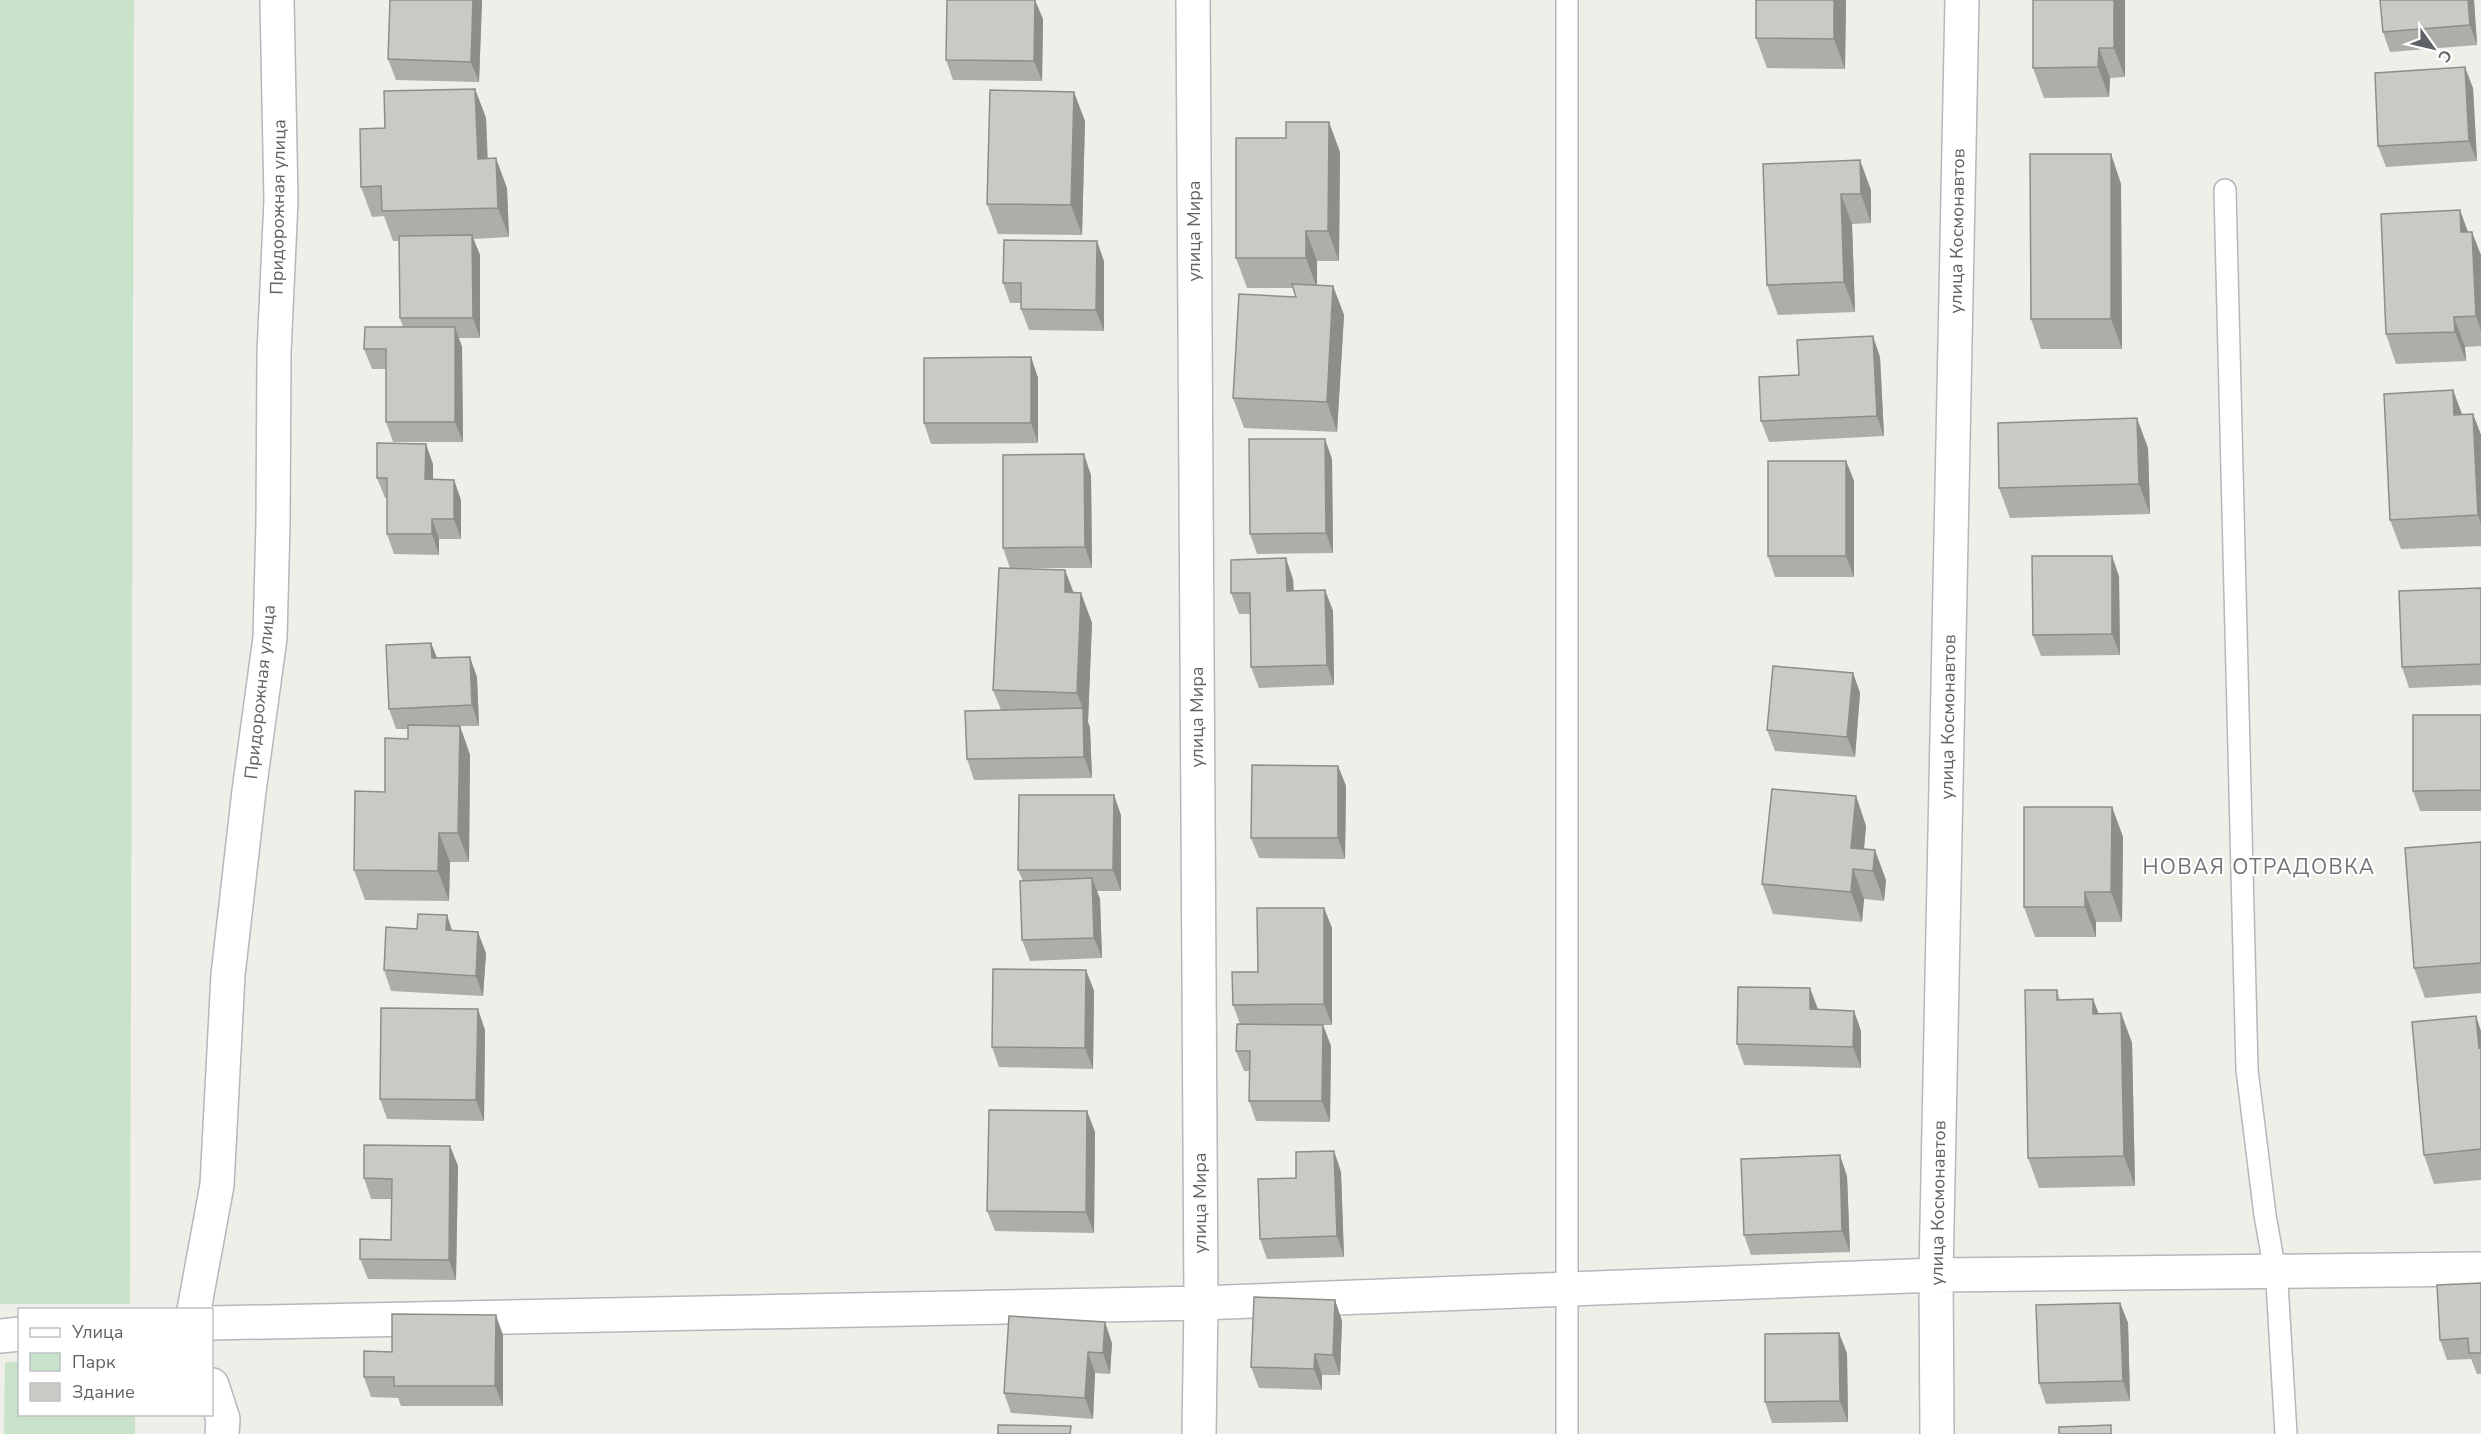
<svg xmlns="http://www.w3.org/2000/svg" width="2481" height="1434" viewBox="0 0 2481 1434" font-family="'Nunito Sans',sans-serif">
<rect width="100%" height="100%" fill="#efeee8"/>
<path fill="#c8e3c9" d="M0,0H134L130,1304H0Z
M5,1362H19L20,1414L135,1415V1434H4Z"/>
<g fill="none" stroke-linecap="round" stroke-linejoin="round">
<g stroke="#b5b7bb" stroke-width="24">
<path id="service" d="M2225,190L2247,1070L2265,1215L2277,1283L2286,1434
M1567,1434V0"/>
</g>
<g stroke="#b5b7bb" stroke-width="36">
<path id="minor" d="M1193,0L1201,1303L1199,1434
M194,1310L217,1185L228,975L249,791L270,638L273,523L274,353L281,200L277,0
M212,1323L1201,1303L1936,1275L2481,1269
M0,1336L20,1334
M212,1385L223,1419L222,1434
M1937,1434L1936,1275L1962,0"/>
</g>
<use href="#service" stroke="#fff" stroke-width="21"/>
<use href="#minor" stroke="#fff" stroke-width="33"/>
</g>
<path fill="#afada9" d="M390,0H482L479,82L396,80L388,59Z
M1846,0L1845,69L1767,68L1756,38Z
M2033,0H2125V77L2110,78L2109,97L2044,98L2033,68Z
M2474,0L2477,45L2390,52L2383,32Z
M1043,19L1042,81L953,80L946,60Z
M2473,88L2477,161L2386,167L2378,146Z
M475,89L486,118L488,159L507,188L509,237L473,239L480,255V338H459L462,347L463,442H393L386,422V369H372L364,349L403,327L400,318L399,241H393L384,216L372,217L361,187L385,128Z
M1085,121L1082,235L998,234L987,204Z
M1286,138L1340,152L1339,261H1317V285L1333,286L1344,315L1337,432L1244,428L1233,398L1296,297L1294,288H1247L1236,258Z
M2111,154L2121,184L2122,349H2041L2031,319Z
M1763,164L1871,190V223L1852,224L1855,312L1778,315L1767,285Z
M2468,232L2481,255V346L2465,347L2466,361L2396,364L2386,334Z
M1104,261V331L1029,330L1021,309V303H1010L1003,283Z
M1031,357L1038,378V443L931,444L924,423Z
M1880,357L1884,436L1769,442L1761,421L1799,375Z
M2453,390L2462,414H2473L2481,435V546L2401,549L2390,520Z
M2148,448L2150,514L2010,518L1999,488Z
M1332,459L1333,553L1257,554L1250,534Z
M1846,461L1854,481V577H1775L1768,556Z
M433,464V479L454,480L461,500V539H439V555L394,554L387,534V498H385L377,478Z
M1091,475L1092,568H1010L1003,548Z
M1065,570L1074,593H1081L1092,623L1088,722L1090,728L1092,778L974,780L967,759L1001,710L993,690Z
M2119,576L2120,655L2041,656L2033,635Z
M1293,579L1294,591L1325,590L1333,611L1334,685L1259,688L1251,667L1250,614H1239L1231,593Z
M2481,588V685L2409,688L2402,667Z
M431,643L437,658L477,677L479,726H460L470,755L469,862H450L449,901L365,900L354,870L385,792L408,739V729H396L389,709Z
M1853,673L1860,693L1855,757L1775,751L1767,730Z
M2481,715V811H2420L2413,791Z
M1338,766L1346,786L1345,859L1259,858L1251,838Z
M1856,796L1866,826L1864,849L1886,880L1884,901L1864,899L1862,922L1773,914L1762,884Z
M2112,807L2123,837L2122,922H2096V937H2035L2024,907Z
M1121,815V891H1097L1100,899L1102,958L1030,961L1022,940L1023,881L1018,870Z
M2481,842V993L2425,998L2414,968Z
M1324,908L1332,928V1025H1317H1323L1331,1046L1330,1122L1256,1121L1249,1101V1071H1244L1236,1051L1240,1024L1233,1005Z
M452,931L486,953L483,996L391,991L384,970Z
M1086,970L1094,991L1093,1069L999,1067L992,1047Z
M2057,990L2060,1000L2093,999L2099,1014L2121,1013L2132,1043L2135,1186L2039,1188L2028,1158Z
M1818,1010L1854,1011L1861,1031V1068L1744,1065L1737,1044Z
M485,1030L484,1121L387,1119L380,1099Z
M2481,1031V1180L2434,1184L2424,1155Z
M1087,1111L1095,1132L1094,1233L995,1231L987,1211Z
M450,1146L458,1166L456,1280L368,1279L360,1259L391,1240L392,1199H371L364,1178Z
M1334,1151L1341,1172L1344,1257L1267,1259L1260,1239L1296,1178Z
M1847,1176L1850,1252L1751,1255L1744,1235Z
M2481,1283V1374H2477L2471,1359L2447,1360L2440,1340Z
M1335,1300L1342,1321L1340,1375H1322V1390L1259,1388L1251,1367Z
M2120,1303L2128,1323L2130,1401L2046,1404L2039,1383Z
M1009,1316L1112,1343L1110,1374L1095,1373L1093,1419L1011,1413L1004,1393Z
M503,1335V1406H401L398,1398L371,1397L364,1377L392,1352Z
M1847,1353L1848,1422L1772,1423L1765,1402Z"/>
<path fill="#8e8d89" d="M473,0H482L479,82L471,62Z
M1035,0L1043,19L1042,81L1034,61Z
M1834,0H1846L1845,69L1834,39Z
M2114,0H2125V77L2114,48Z
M2468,0H2474L2477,45L2470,25Z
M2099,48L2110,78L2109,97L2098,67Z
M2465,67L2473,88L2477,161L2469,141Z
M475,89L486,118L488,189L478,159Z
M1074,92L1085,121L1082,235L1071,205Z
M1329,122L1340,152L1339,261L1328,231Z
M2111,154L2121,184L2122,349L2111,319Z
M496,158L507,188L509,237L498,208Z
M1860,160L1871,190V223L1861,194Z
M1841,194L1852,224L1855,312L1844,282Z
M2460,210L2471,240L2461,232Z
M1306,231L1317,261V288L1306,258Z
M2472,232L2481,255V331L2476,316Z
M472,235L480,255V338L473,318Z
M1097,241L1104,261V331L1096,310Z
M1333,286L1344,315L1337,432L1327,402Z
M2454,317L2465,347L2466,361L2455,332Z
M455,327L462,347L463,442L455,422Z
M1873,336L1880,357L1884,436L1877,416Z
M1031,357L1038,378V443L1031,423Z
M2453,390L2464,420L2454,415Z
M2473,414L2481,435V524L2478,515Z
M2137,418L2148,448L2150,514L2139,484Z
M1325,439L1332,459L1333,553L1326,533Z
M426,444L433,464V500L425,479Z
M1084,454L1091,475L1092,568L1085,547Z
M1846,461L1854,481V577L1846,556Z
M454,480L461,500V539L454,519Z
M432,519L439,539V555L432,534Z
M2112,556L2119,576L2120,655L2112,634Z
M1286,558L1293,579L1294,612L1287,591Z
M1065,570L1076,600L1065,592Z
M1325,590L1333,611L1334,685L1327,665Z
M1081,593L1092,623L1088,722L1090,728L1092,778L1084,757L1083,709L1077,693Z
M431,643L439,663L432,658Z
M470,657L477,677L479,726L472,705Z
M1853,673L1860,693L1855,757L1847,737Z
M460,726L470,755L469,862L458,833Z
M1338,766L1346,786L1345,859L1338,838Z
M1114,795L1121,815V891L1113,870Z
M1856,796L1866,826L1862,870L1851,848Z
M2112,807L2123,837L2122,922L2111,892Z
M439,833L450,862L449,901L438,871Z
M1875,850L1886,880L1884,901L1873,871Z
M1853,869L1864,899L1862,922L1851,892Z
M1092,878L1100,899L1102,958L1094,938Z
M2085,892L2096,922V937L2085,907Z
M1324,908L1332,928V1025L1324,1004Z
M447,915L454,936L446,930Z
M478,932L486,953L483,996L476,976Z
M1086,970L1094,991L1093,1069L1085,1048Z
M1810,988L1818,1009V1030L1810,1009Z
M2093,999L2104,1029L2093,1014Z
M478,1009L485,1030L484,1121L476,1100Z
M1854,1011L1861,1031V1068L1853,1047Z
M2121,1013L2132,1043L2135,1186L2124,1156Z
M2476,1016L2481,1031V1054L2479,1048Z
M1323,1025L1331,1046L1330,1122L1322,1101Z
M1087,1111L1095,1132L1094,1233L1086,1212Z
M450,1146L458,1166L456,1280L449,1260Z
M1334,1151L1341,1172L1344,1257L1337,1236Z
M1840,1155L1847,1176L1850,1252L1842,1231Z
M1335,1300L1342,1321L1340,1375L1333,1355Z
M2120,1303L2128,1323L2130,1401L2123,1381Z
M496,1315L503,1335V1406L495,1386Z
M1105,1322L1112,1343L1110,1374L1103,1353Z
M1839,1333L1847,1353L1848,1422L1840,1401Z
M1088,1352L1095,1373L1093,1419L1085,1398Z
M1315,1354L1322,1375V1390L1314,1369Z"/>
<path fill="#cbc9c4" stroke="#8e8d89" stroke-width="1.5" d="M390,0H473L471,62L388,59Z
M947,0H1035L1034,61L946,60Z
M1756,0H1834V39L1756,38Z
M2033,0H2114V48H2099L2098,67L2033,68Z
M2380,0H2468L2470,25L2383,32Z
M2465,67L2469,141L2378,146L2375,73Z
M475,89L478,159L496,158L498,208L382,211L381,186L361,187L360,129L385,128L384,91Z
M990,90L1074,92L1071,205L987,204Z
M1286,122H1329L1328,231H1306V258H1236V138H1286Z
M2030,154H2111V319H2031Z
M1860,160L1861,194H1841L1844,282L1767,285L1763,164Z
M2460,210L2461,232H2472L2476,316L2454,317L2455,332L2386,334L2381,214Z
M472,235L473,318H400L399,236Z
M1004,240L1097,241L1096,310L1021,309V283H1003Z
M1292,284L1333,286L1327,402L1233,398L1239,294L1296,297Z
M365,327H455V422H386V349H364Z
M1873,336L1877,416L1761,421L1759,377L1799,375L1797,340Z
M1031,357V423H924V358Z
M2453,390L2454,415L2473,414L2478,515L2390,520L2384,394Z
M2137,418L2139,484L1999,488L1998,423Z
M1249,439H1325L1326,533L1250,534Z
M377,443L426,444L425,479L454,480V519H432V534H387V478H377Z
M1084,454L1085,547L1003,548V455Z
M1768,461H1846V556H1768Z
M2032,556H2112V634L2033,635Z
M1286,558L1287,591L1325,590L1327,665L1251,667L1250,593H1231V560Z
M999,568L1065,570V592L1081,593L1077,693L993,690Z
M2481,588V664L2402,667L2399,591Z
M431,643L432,658L470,657L472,705L389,709L386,645Z
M1773,666L1853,673L1847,737L1767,730Z
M1083,708L1084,757L967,759L965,711Z
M2413,715H2481V790L2413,791Z
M408,725L460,726L458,833H439L438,871L354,870L355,791L385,792V738L408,739Z
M1252,765L1338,766V838H1251Z
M1772,789L1856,796L1851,848L1875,850L1873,871L1853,869L1851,892L1762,884Z
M1019,795H1114L1113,870H1018Z
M2024,807H2112L2111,892H2085V907H2024Z
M2481,842V963L2414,968L2405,848Z
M1092,878L1094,938L1022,940L1020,881Z
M1257,908H1324V1004L1233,1005L1232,972H1258Z
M418,914L447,915L446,930L478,932L476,976L384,970L386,927L417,929Z
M993,969L1086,970L1085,1048L992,1047Z
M1738,987L1810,988V1009L1854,1011L1853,1047L1737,1044Z
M2025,990H2057V1000L2093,999V1014L2121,1013L2124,1156L2028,1158Z
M381,1008L478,1009L476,1100L380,1099Z
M2476,1016L2479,1048L2481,1047V1149L2424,1155L2412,1022Z
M1237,1024L1323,1025L1322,1101H1249L1250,1051H1236Z
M989,1110L1087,1111L1086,1212L987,1211Z
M364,1145L450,1146L449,1260L360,1259V1239L391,1240L392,1179L364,1178Z
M1334,1151L1337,1236L1260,1239L1258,1179L1296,1178V1152Z
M1840,1155L1842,1231L1744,1235L1741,1159Z
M2481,1283V1353H2469L2468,1338L2440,1340L2437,1285Z
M1254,1297L1335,1300L1333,1355L1315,1354L1314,1369L1251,1367Z
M2120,1303L2123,1381L2039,1383L2036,1305Z
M392,1314L496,1315L495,1386H394V1377H364V1351L392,1352Z
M1009,1316L1105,1322L1103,1353L1088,1352L1085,1398L1004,1393Z
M1839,1333L1840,1401L1765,1402V1334Z
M998,1425L1071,1426L1070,1434H998Z
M2111,1425V1434H2059V1427Z"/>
<g text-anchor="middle" stroke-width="4.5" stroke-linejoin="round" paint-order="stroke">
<g font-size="18" fill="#5f6266" stroke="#fff">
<text transform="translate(278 207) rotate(-89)" y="6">Придорожная улица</text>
<text transform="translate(1194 231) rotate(-90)" y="6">улица Мира</text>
<text transform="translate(1957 231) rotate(-89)" y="6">улица Космонавтов</text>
<text transform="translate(260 692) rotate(-84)" y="6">Придорожная улица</text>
<text transform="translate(1197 717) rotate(-90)" y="6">улица Мира</text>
<text transform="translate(1948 717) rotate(-89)" y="6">улица Космонавтов</text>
<text transform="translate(1200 1203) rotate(-90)" y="6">улица Мира</text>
<text transform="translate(1938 1203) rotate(-89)" y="6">улица Космонавтов</text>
</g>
<g font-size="21" letter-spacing="1.5" fill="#707478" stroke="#fff">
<text x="2259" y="874">НОВАЯ ОТРАДОВКА</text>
</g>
</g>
<rect x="18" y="1308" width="195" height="108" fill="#ffffff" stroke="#bfc0c2" stroke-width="1.5"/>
<rect x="30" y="1328" width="30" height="9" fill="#ffffff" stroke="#bfc0c2" stroke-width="1.5"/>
<text x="72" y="1338" font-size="18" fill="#5f6266">Улица</text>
<rect x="30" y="1353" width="30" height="18" fill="#c8e3c9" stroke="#bfc0c2" stroke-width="1.5"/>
<text x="72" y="1368" font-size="18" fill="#5f6266">Парк</text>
<rect x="30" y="1383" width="30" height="18" fill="#cbc9c4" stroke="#bfc0c2" stroke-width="1.5"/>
<text x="72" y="1398" font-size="18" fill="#5f6266">Здание</text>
<g transform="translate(2433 48) rotate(124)" stroke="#ffffff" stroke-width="4.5" paint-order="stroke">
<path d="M0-4.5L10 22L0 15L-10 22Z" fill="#5f6266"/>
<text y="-9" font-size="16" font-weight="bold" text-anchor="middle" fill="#5f6266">С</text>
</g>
</svg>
